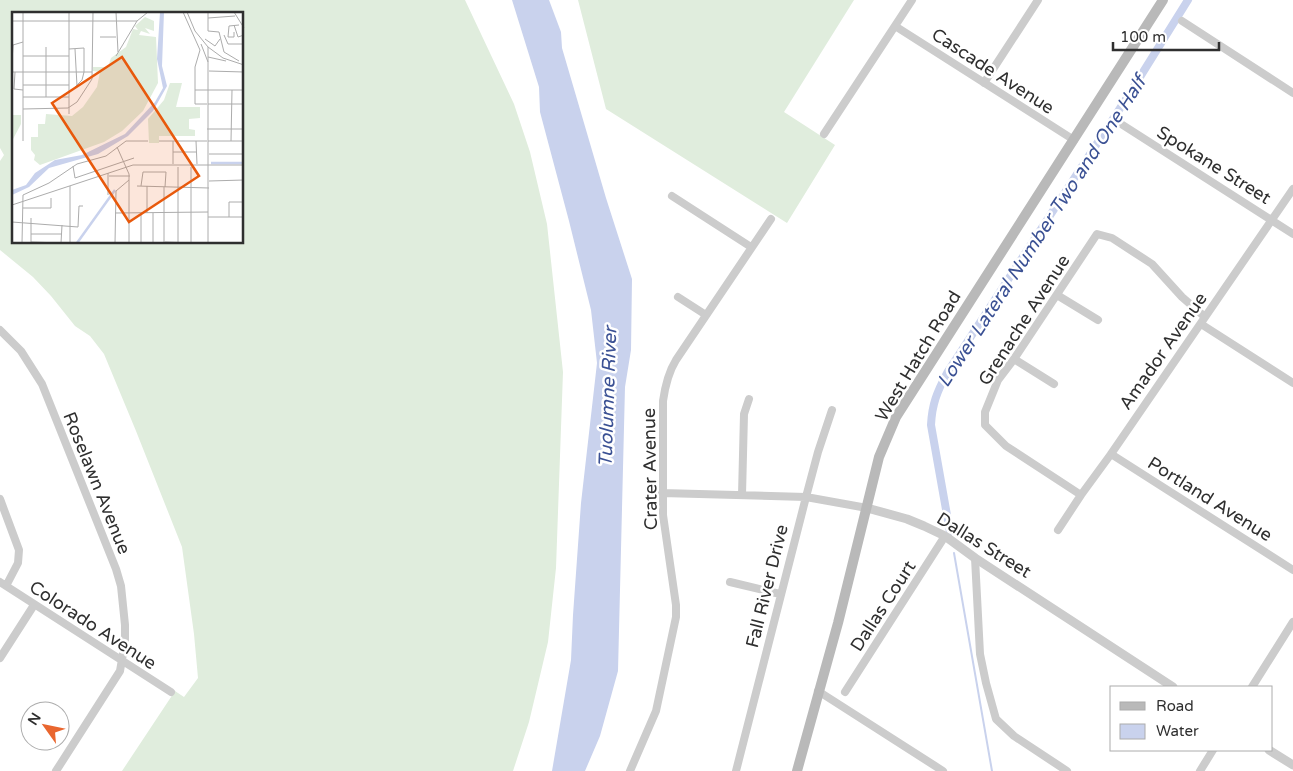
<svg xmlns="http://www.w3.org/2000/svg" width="1293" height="771" viewBox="0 0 1293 771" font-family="'Varela Round',sans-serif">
<rect width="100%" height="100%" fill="#fff"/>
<path fill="#e0eddd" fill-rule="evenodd" d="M0,0H465L514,104L530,152L547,224L563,372L556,568L548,642L529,722L513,771H122L175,691L184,697L198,678L194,634L182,547L136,431L104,354L90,336L75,326L51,296L33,277L0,250V161L4,155L0,148ZM14,14H242V242H14Z
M578,0H854L784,112L835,145L787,223L606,109Z"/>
<path fill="#c9d2ed" d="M512,0H549L561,32L562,48L606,198L632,279L631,350L625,387L618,671L600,736L585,771H552L571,660L573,615L581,503L597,363L591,310L569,221L540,112L539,87Z"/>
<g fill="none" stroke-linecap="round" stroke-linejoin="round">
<path stroke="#c9d2ed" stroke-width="2" d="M954,553L992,771"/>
<path stroke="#c9d2ed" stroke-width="8" d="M950,532L931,425C932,404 937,392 947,373L1130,93L1188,0"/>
<path stroke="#ccc" stroke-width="8" d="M1182,21L1293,93
M895,26L1074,140
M984,83L1038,0
M1118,122L1293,234
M824,134L912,0
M672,196L751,247
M1057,295L1098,320
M678,297L706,315
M1201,324L1293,383
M0,330L21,351L42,384L116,569L121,586L125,625V642L120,671L56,771
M1014,359L1054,384
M1111,454L1293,570
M662,493L806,497L867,508
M742,495L744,414L749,399
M1081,495L1006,446L985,425V412L998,380L1014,359L1097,234L1112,238L1152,264L1182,297L1205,317
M0,499L19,550L18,563L6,586
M1058,530L1081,495L1111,454L1293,189
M975,558L980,654L986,683L996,719L1014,736L1067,771
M0,582L171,692
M730,582L780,594
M0,658L34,605
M1252,687L1293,622
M818,691L943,771
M845,692L945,536
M630,771L656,711L676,617V605L663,515V401C665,387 668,373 676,360L771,219
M736,771L806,497L818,452L832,410
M1200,771L1213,750"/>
<path stroke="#ccc" stroke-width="9" d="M867,508L907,519L924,526L945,536L975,558L1173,687
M1269,750L1293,765"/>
<path stroke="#b9b9b9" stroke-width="10" d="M797,771L838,623L879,457L896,417L1163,0"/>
</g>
<g text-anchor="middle" stroke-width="5" stroke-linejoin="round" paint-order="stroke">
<g font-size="18" fill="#2f2f2f" stroke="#fff">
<text transform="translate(993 71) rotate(33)" y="6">Cascade Avenue</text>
<text transform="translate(1214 165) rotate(32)" y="6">Spokane Street</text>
<text transform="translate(1024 320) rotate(-57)" y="6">Grenache Avenue</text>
<text transform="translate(1163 351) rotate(-55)" y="6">Amador Avenue</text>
<text transform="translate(918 356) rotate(-59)" y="6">West Hatch Road</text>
<text transform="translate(650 469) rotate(-91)" y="6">Crater Avenue</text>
<text transform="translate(97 483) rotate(68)" y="6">Roselawn Avenue</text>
<text transform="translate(1210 499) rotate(32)" y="6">Portland Avenue</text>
<text transform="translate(984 545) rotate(32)" y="6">Dallas Street</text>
<text transform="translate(767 586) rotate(-76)" y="6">Fall River Drive</text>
<text transform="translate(883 606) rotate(-57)" y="6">Dallas Court</text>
<text transform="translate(93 625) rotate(33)" y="6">Colorado Avenue</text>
</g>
<g font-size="19" font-style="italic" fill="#3b5194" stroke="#fff">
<text transform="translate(1041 231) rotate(-57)" y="7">Lower Lateral Number Two and One Half</text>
<text transform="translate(607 397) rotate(-88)" y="7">Tuolumne River</text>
</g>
</g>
<g transform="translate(12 12)">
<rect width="231" height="231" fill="#fff"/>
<path d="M133,5L142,9V19L133,16L138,22L129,19L127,23L144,25L146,71L131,99L110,119L92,130L28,153L22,148L23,143L19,138V125H26V112H33L34,102L60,104L71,95L85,75L88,60L81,59V55H96L99,46L114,35L121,17L126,18L123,14ZM158,71H170L164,95H188V106L177,107V117L183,118V124H147V131H137L136,107L152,88ZM0,103H9V112L0,129Z" fill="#e0eddd"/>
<path d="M148,0H152L150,54L155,74L141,99L116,124L86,142L37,156L17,175L0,183V178L14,173L23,161L43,148L70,143L113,122L143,90L151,76L145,47Z" fill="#c9d2ed"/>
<path fill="none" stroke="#c9d2ed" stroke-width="2.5" d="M199,151H232M65,231L103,178"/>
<path fill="none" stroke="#acacac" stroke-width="1" d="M104,0L106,40M171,0L188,38L183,55V92H195M175,0L183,19L196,35L211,46L232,53M196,0V19M222,0L232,16M0,6V27M196,6L223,4M0,9H125M222,13L226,25L232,23M196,19L207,20L212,40L227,49M222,20V25H216L217,14L227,13M212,23L216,32H232M88,25H104M193,27L203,34L208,27M189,32L196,50M34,35V85M63,37L65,74M11,44H57M104,44L125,9L136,0M196,45L214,49M0,50L1,33L11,30M197,59L232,60M0,60H80M3,60L2,77L11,78M11,73H57M183,78H232M57,81L70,68L72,60V36L57,37M11,85H57M196,92H232M11,97L56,96L65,90L80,67L81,0M57,102V0M195,117H232M11,129V0M147,129H195M161,129V152M184,129L185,152M196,129H232M219,129L220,78M105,135L117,162V231M161,140H184M197,142H232M61,154L63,166L122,146M166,155V231M179,155V231M96,161V183M97,164H118M197,169L232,168M58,174V231M125,174L197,176M129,174L131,160H154L153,175M135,174V201M152,175V231M0,193L121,153H232M11,196H39V186M103,201L196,200M129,201V231M141,201V231M196,205H232M217,205V190H232M0,210L66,215L67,194H71M19,222H50M19,230L49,231L50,213M19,230V206M153,230L184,231M10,231L11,183L37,171L65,152L94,144L114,129H136M103,231L104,179L117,168M196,231V35"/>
<path fill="#e8590c" fill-opacity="0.15" stroke="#e8590c" stroke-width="2.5" d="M110,45L187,164L117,210L40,91Z"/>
<rect width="231" height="231" fill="none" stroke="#2f2f2f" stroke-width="2.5"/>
</g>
<rect x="1110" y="686" width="162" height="65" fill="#ffffff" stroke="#acacac"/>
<rect x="1120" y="702" width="25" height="8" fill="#b9b9b9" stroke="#acacac"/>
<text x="1156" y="711" font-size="15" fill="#2f2f2f">Road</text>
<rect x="1120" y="724" width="25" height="15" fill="#c9d2ed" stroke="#acacac"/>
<text x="1156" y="736" font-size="15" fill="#2f2f2f">Water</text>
<g transform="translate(45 726) rotate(303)"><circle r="24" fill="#ffffff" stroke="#acacac"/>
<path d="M0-4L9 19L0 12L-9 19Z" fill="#e9662f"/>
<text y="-8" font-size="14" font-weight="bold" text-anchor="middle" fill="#2f2f2f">N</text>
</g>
<path d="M1113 42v8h106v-8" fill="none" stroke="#2f2f2f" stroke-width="2.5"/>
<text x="1120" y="42" font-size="15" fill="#2f2f2f" stroke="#ffffff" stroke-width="4" paint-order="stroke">100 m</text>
</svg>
